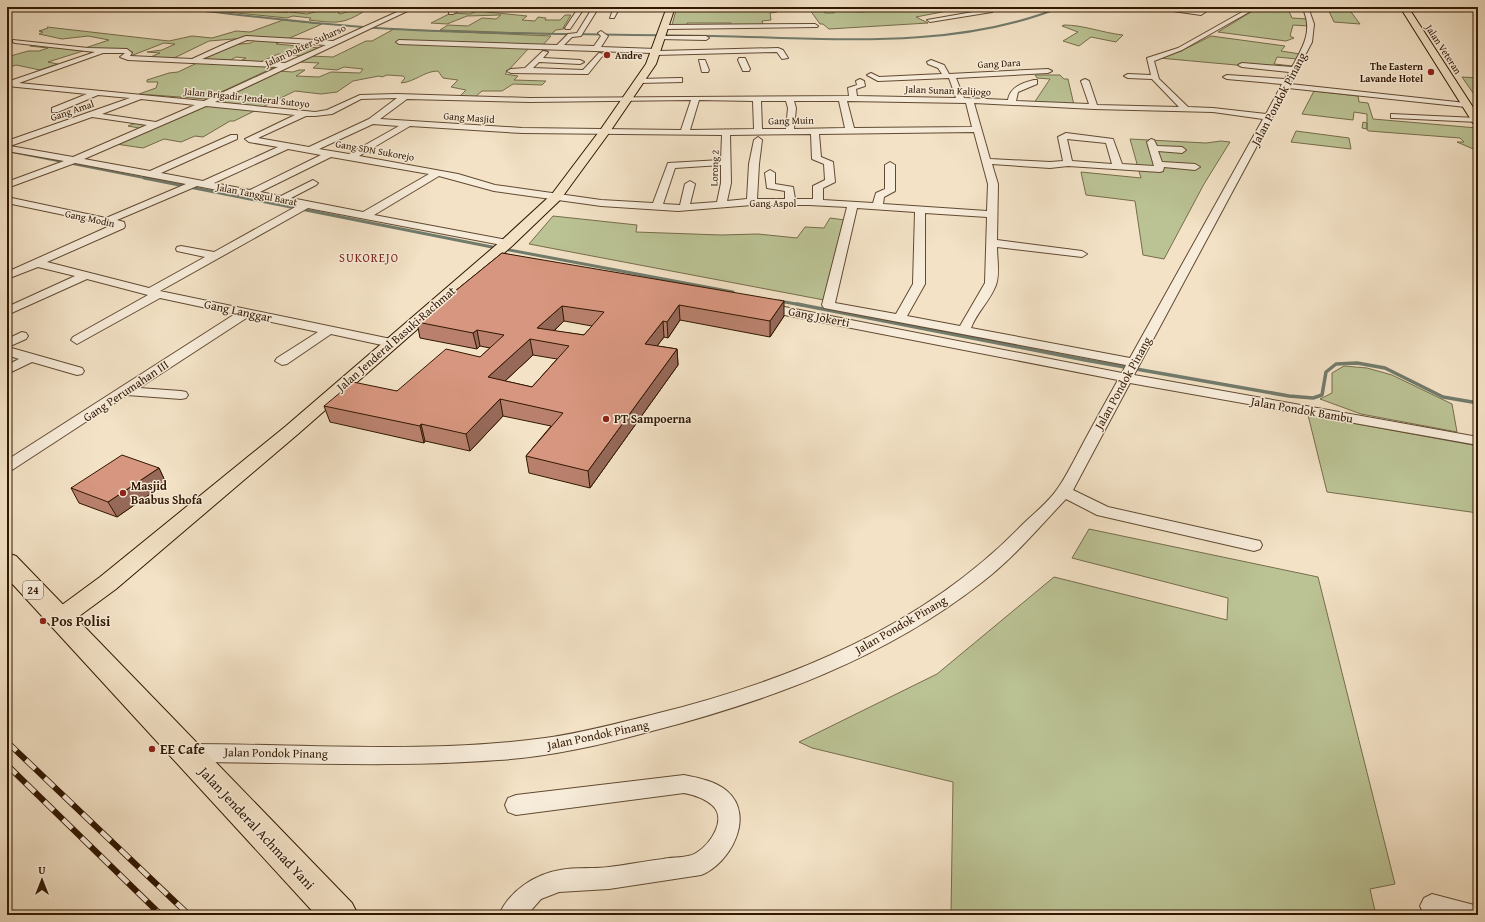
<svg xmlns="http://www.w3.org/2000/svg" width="1485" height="922" viewBox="0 0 1485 922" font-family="'Gentium Book Plus',serif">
<rect width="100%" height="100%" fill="#f3e2c6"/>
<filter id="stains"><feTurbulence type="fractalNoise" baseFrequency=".005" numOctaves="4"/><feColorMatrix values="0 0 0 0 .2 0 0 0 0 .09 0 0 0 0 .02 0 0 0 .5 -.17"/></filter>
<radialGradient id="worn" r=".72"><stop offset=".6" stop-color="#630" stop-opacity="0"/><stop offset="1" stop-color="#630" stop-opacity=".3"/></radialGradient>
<path fill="#bbc395" stroke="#766d4b" d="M177,7L240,9L242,8L240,7H263V9L279,7L275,9L279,11L277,12H288H284C289,9 291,7 299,8L290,12L307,14L329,8L343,9L338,13L340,14L356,9L366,10C343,25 336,23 309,20L311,18L293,16L287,18Z
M677,7H775L777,12L770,13L771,20L762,21L763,25L732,26L731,23H687V25H672Z
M920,7H968L916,17L928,23L829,29L823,24H820L810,10H822L825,13H834L833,10L861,12Z
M1259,7H1300L1302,10L1288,9L1292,18L1307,19L1308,26L1293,25L1290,36L1294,38L1286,41L1218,32Z
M1327,7L1343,8L1351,12L1360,24L1334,22Z
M477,11L527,16L522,20L535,21L538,17L546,18L545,20H560L565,15H571L563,28H570L556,30L551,34L440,30L448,25L468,26L482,18L496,19L501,15L467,16L447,24L431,23L451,13L470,14Z
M283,20L322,24L276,44L320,48L302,56L278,54L258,63L238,62L246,58L236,57L227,62L202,59L231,45L251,43L258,37L209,41L172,59L148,58L160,53L147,52L162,50L175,44L164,43L128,57L133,52L85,48L109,40L88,36L62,39L39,34L43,32L39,31L48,28L47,27L169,41L192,36L212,38L236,31L250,32Z
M1064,25C1084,25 1103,33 1123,35L1116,42L1091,37L1079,46L1063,41L1078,32L1062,26Z
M394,29L551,36L542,46L529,48L505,74L518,76L514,80L546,81L542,85L513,84L502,91H482L475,97L460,96L466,90L451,87L458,80L443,78L438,71C424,71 415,82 401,83L405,78L403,76L387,75L382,77L379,76L353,81L337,92L321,94L295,91L234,121H230L203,137L195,136L181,142L164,139L143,148L116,144L144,129L128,126C138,121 145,123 157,124L278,71L293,72L299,70H305L296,76L319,77L331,72L360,73L363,69L344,67L337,70L313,68L319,63L299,62L310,56L333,57L366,41H372Z
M1211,36L1285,46L1281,51L1300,54L1297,59L1277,57L1274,64L1293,66L1291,70L1159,58L1181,51Z
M37,44L83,51L48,62L58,64L40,70L16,65L7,68V57L28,51H39L48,48L30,46Z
M197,63L277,66L206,99L139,94L156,88L158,82H147V80L169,73L178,72Z
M1035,75H1060L1064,79H1068L1074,105L1034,103L1050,79L1037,78Z
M1462,77L1478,78V100Z
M1314,91L1358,96L1359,102L1368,103L1373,119L1477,128L1478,151L1457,142H1464L1460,138L1369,131L1367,130V123V129L1362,128L1363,122L1367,123V114L1354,112L1353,120L1302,114Z
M1296,131L1349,138L1351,149L1291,142Z
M1130,139L1206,143L1221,141L1230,142L1204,184L1164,259L1143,255L1135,201L1086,195L1081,172L1141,178Z
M553,216L637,225L636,232L721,235L758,234L797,238L805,227L824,228L830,218L845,220L824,300L529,244Z
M1344,366L1367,368L1392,375L1452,404L1457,432L1361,414L1320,399L1332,393V373Z
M1308,415L1478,446V513L1327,492Z
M1089,529L1318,577L1395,884L1370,889L1376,915H951L953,782L812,748L799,742L937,674L1054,577L1227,620L1228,598L1072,558Z"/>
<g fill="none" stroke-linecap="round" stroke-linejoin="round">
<path stroke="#717b6c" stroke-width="2" d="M169,7C244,15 318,25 393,29C500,35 607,34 713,36C828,38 953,51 1061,7
M7,151L149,179"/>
<path stroke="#717b6c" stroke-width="3" d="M144,178L497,248
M504,249L733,292
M779,301L802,305"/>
<path stroke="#717b6c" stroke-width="3.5" d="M797,304L1085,360L1289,396L1313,398L1322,395L1326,372L1336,364L1357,363L1385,368L1443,397L1478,403"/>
<g stroke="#624a32" stroke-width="2">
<path id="minor" d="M408,7H416L215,102L315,112L327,110L360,95L397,94L530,98L849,96L848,88L857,85L856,81L860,79L864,81L865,86L856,89L857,96L956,98L949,78L878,81L867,75L871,73L879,77L942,74L938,68L928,64L927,62L931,60L944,65L949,74L1048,69L1052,71L1048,73L956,78L964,98L1008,100C1010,87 1022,83 1034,80H1037V84L1018,92L1016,101L1089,104L1081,81L1085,79L1089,81L1097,105L1179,107L1152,79L1128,78L1124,76L1128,74L1151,75L1147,58L1178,48L1251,7H1258L1182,50L1154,61L1159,79L1188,107L1213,108L1266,114L1282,84L1227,79L1223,77L1227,75L1285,79L1289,72L1242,67L1238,65L1242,63L1292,67C1303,47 1314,30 1302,7H1308L1314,24L1312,42L1290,84L1466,103L1470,105L1466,107L1288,88L1134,375L1478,437V445L1130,383L1073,490L1108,507L1260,541L1262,545L1260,549L1254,551L1097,515L1066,499C1038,528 1013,559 981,583C885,658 769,701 652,731C601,745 550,757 498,760C394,768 290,762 187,762L180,759L177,753L180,747L187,744C306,744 427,754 545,738C582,733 619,723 655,714C789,681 923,627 1021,526C1033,514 1049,502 1058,488C1065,478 1071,466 1077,455C1090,430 1104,405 1118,380L764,311L760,310L758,307L760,304L764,303L1122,373L1126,365L824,308L822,305L847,207L809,205H752L678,211L601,206L494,191L439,176L374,215L507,240L512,243L511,245L507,246L308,208L160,291L391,339L397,343L395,346L391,347L331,334L287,364L282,365L275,361L277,358L318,332L248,317L139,388L181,391L186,392L188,395L186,398L181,399L127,395L12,470L7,472V460L235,314L160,298L77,344L71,340L73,337L148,295L87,279L7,315V307L75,276L38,267L7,279V272L112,225L7,203V197L106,218L186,184L75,163L7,188V182L64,161L7,151V141L130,98L98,95L58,112H52V108L87,94L7,86V82L95,52L15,43L13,42V40L88,48L127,49L132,53L130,56L192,59L229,42L246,36L333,41ZM247,40L326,45L285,63L202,59ZM103,53H125L120,57L128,60L278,67L204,101L19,83ZM397,98L369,119L309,147L258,138L306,116H315L332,114L361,99ZM141,99L195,105L156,122L102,114ZM407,99L530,102L691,100L681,130L522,128L380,119ZM699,100L753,101L754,129L690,130ZM761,101H786L788,108L786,129H762ZM794,101H839L845,128L794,129L796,108ZM847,101L966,103L972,127L854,128ZM974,103L1094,109L1213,112L1263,119L1130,358L971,328C977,312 990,301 996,285C1000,274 997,258 997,247L1082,257L1087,254L1082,251L997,240L998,184L992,164L1050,168L1068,166L1160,172L1163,171L1164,167L1195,170L1200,167L1195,164L1162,162L1158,151L1182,153L1186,150L1182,147L1157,146L1154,140L1151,139L1147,142L1154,166L1122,164L1113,139L1066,133L1058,137L1063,161L1050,162L990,159ZM206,106L295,115L245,139L249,142L278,147L203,181L161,173L237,139V135H231L150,171L84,159ZM92,117L147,125L73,157L10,146ZM373,124L399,126L349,154L319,149ZM410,126L522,133L722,135L721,160L668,163L653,203L601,200L495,185L458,174L359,156ZM974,132L988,184L987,211L883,204L884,197L895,191V165L890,162L885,165V189L876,193L873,203L823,200V188L835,182L833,162L821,157L819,134ZM811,134L812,159L824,164L825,180L813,186V199H795L793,187L775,184V173L770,170L765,173L767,188L785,191V199H757L759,164L762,140L758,137L754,140L749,164L747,199L727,201L731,183L730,135ZM1067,139L1106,143L1112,164L1072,161ZM288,149L321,155L250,190L214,183ZM331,157L429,174L363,212L291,198L316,185L318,183L313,180L281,196L260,192ZM721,165V183L717,202L690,204L695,184L690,181L685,184L680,205L663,204L675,168ZM197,186L297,206L214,252L181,246L177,247L176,249L177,251L205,257L149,288L47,262L124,228L125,226L124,222L117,220ZM857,208L915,212L913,284L896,314L835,303ZM925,213L987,217L985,283L960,326L907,316L925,284Z
M458,7H465L453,14H449V12Z
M579,7H585L570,29H566L565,28Z
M593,7H599L581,36L572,37L564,45L594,46L601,36L598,33L601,31L608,36L601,47L656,49L659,51L778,48L783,50L788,58L782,59L777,52L655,55L652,53L399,44L396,42L399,40L557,45L568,34L577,33Z
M614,7H620L614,18H610Z
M1175,7L1200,11L1206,7H1213L1201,15L1173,11Z
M990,9L993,11L992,12L930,22L927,20Z
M815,24L818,26L817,27L666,29L663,27L666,25Z
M661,36H706L709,38L706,40L659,39L658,38Z
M543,51L548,52L543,58L580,60L584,62L580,64L539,62L533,68L583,70L599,53L604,54L588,74H585L511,73L507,71L511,69L525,68Z
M739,58H745L750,69L749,71H743L738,60Z
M699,60H705L709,70L708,72H702Z
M679,78H682V82L639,83L635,81L639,79Z
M1391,114L1477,118L1478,122L1394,118H1391Z
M22,332L26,333L28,336L26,339L8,347L82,368L84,371L82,374L77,375L32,362L7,374V365L19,359L7,355V339Z
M684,775C699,778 715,781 727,791C756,816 730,864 701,875L609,889L559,892L541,899L527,915H499C509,891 535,874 560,870C576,867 593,869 609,867C627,865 645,861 663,859C672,857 689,858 696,853C710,845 728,819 712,805C704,798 694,795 684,793L516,815L508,812L505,805L508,798L516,795Z
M1432,894L1478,906V915L1424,914L1420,906L1424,898Z"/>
</g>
<g stroke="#311701" stroke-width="2">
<path id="major" d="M667,7H675L656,64L609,133L560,200L512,246L298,434L116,589L67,625L59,628L51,625L48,619L51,613L100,577L286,426L502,240L552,194L601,129L646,64Z
M1400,7H1408L1478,115V126L1473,123Z"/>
</g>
<g stroke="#311701" stroke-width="2">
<path id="highway" d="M7,553L16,556L352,903L358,915H316L7,578Z"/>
</g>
<use href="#minor" fill="#f7ecda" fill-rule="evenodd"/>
<use href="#major" fill="#f3e2c6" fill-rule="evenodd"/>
<use href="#highway" fill="#f3e2c6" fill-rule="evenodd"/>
<g stroke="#311701" stroke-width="6">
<path id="rail" d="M7,742L189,915
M7,765L161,915"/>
</g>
<use href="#rail" stroke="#f7ecda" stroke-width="4.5" stroke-dasharray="13" stroke-linecap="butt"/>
</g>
<path fill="#b9816d" stroke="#311701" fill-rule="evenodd" d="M502,253L784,316L770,337L680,320L668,338L664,337L657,346L677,349L678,365L590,488L529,473L526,456L551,426L503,416L470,451L425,441L424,443L330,422L324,406L397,391L480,357L490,348L480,346L477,349L420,338L417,322ZM564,321L592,326L584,335L554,331ZM533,355L557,359L532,387L505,381Z
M159,468L166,483L117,517L79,503L71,488Z"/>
<path fill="#966959" stroke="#311701" d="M784,301V316L770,337V321Z
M679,305L680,320L668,338L667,322Z
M562,306L564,321L543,341L537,328Z
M663,321L664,337L646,360L645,344Z
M477,330L480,346L477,349L473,333Z
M530,339L533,355L491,394L488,377Z
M677,349L678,365L590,488L588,471Z
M500,399L503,416L470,451L466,434Z
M421,424L425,441L424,443L420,426Z
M159,468L166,483L117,517L108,502Z"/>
<path fill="#d7967f" stroke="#311701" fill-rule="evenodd" d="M502,253L784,301L770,321L679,305L667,322L663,321L645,344L677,349L588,471L526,456L563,413L500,399L466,434L421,424L420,426L324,406L353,382L397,391L446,349L480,357L504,335L477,330L473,333L417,322ZM562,306L604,312L584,335L537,328ZM530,339L569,346L532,387L488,377Z
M122,455L159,468L108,502L71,488Z"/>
<g fill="#8f2418" stroke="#f7ecda" stroke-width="1.5">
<circle cx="607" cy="55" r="4"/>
<circle cx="1431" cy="72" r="4"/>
<circle cx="606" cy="419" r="4"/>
<circle cx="123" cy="493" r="4"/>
<circle cx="43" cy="621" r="4"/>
<circle cx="152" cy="749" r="4"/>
</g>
<g text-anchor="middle" stroke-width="3" stroke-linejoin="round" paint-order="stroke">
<g font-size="10" fill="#311701" stroke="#f7ecda">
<text transform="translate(305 45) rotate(-25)" y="4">Jalan Dokter Suharso</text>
<text transform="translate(1444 49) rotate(57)" y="4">Jalan Veteran</text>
<text transform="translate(999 63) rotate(-3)" y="4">Gang Dara</text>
<text transform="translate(948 90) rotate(2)" y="4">Jalan Sunan Kalijogo</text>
<text transform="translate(247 97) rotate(6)" y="4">Jalan Brigadir Jenderal Sutoyo</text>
<text transform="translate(72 110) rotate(-19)" y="4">Gang Amal</text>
<text transform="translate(469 117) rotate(4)" y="4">Gang Masjid</text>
<text transform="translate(791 120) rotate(-1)" y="4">Gang Muin</text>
<text transform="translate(375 150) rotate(10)" y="4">Gang SDN Sukorejo</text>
<text transform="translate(714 168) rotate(-88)" y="4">Lorong 2</text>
<text transform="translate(257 194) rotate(11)" y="4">Jalan Tanggul Barat</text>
<text x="773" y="207">Gang Aspol</text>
<text transform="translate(90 218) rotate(12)" y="4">Gang Modin</text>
</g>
<g font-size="10" font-weight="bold" fill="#311701" stroke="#f7ecda" text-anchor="start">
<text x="615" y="59">Andre</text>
<text x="1423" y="70" text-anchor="end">The Eastern<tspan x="1423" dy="12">Lavande Hotel</tspan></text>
</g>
<rect fill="#f7ecda" stroke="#6c5742" stroke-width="1" x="23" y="581" width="20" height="18" rx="3"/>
<g font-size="11" font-weight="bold" fill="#311701">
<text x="33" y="594">24</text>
</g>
<g font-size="12" fill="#311701" stroke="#f7ecda">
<text transform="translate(1279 99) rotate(-62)" y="4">Jalan Pondok Pinang</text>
<text transform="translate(238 311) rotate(12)" y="4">Gang Langgar</text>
<text transform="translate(819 317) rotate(11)" y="4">Gang Jokerti</text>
<text transform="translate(396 339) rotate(-41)" y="4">Jalan Jenderal Basuki Rachmat</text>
<text transform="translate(1123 383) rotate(-61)" y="4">Jalan Pondok Pinang</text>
<text transform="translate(126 391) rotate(-34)" y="4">Gang Perumahan III</text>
<text transform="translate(1302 410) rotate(10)" y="4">Jalan Pondok Bambu</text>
<text transform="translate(901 625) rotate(-30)" y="4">Jalan Pondok Pinang</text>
<text transform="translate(598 735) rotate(-12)" y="4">Jalan Pondok Pinang</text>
<text transform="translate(276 753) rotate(1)" y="4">Jalan Pondok Pinang</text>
</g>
<g font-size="12" letter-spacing="1" fill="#7a1f14" stroke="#f7ecda">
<text x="369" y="262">SUKOREJO</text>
</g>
<g font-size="12" font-weight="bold" fill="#311701" stroke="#f7ecda" text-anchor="start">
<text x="614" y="423">PT Sampoerna</text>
<text x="131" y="490">Masjid<tspan x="131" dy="14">Baabus Shofa</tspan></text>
</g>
<g font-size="14" font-weight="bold" fill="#311701" stroke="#f7ecda" text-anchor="start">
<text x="51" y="626">Pos Polisi</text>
<text x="160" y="754">EE Cafe</text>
</g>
<g font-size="14" fill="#311701" stroke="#f7ecda">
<text transform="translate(257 828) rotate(47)" y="5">Jalan Jenderal Achmad Yani</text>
</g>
</g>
<rect width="1485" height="922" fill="none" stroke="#f3e2c6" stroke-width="24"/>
<rect x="8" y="8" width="1469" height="906" fill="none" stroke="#311701" stroke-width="2"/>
<rect x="12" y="12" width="1461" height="898" fill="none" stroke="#311701"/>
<g transform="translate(42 880)" stroke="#f7ecda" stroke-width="3" paint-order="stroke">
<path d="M0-3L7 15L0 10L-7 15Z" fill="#311701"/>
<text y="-6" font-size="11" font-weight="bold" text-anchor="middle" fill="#311701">U</text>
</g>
<rect width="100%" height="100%" filter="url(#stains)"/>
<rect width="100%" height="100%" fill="url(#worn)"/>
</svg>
